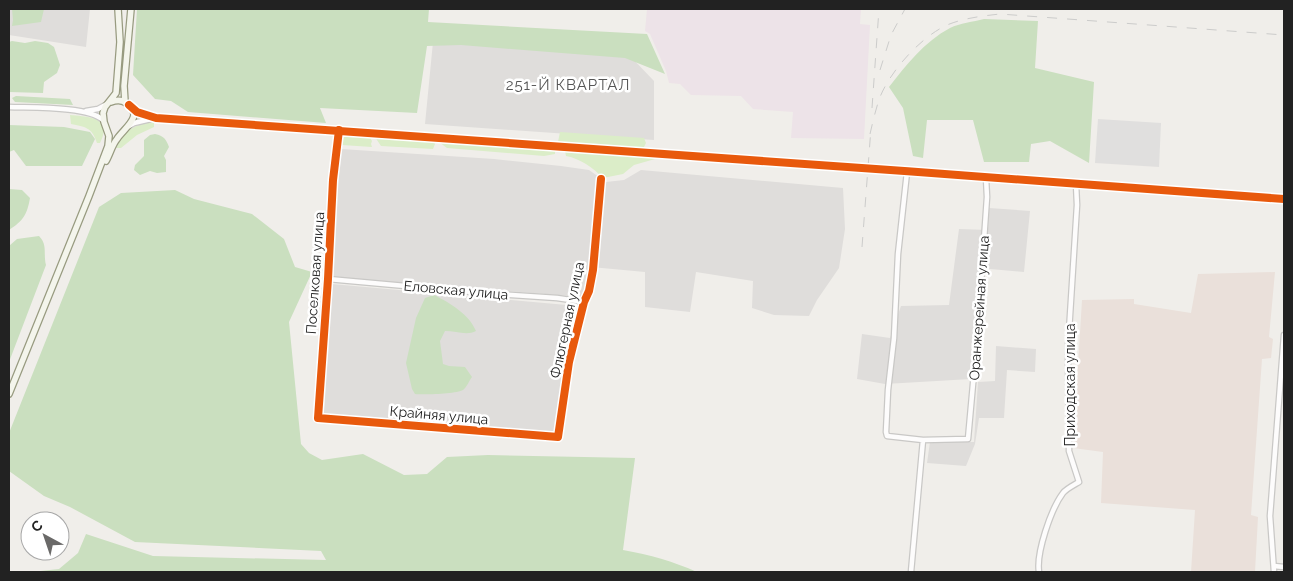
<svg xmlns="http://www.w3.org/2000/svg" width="1293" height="581" viewBox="0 0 1293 581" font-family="Raleway,sans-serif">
<rect width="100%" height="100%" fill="#f0eeea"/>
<path fill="#dfdddb" d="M9,9H90L86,47L9,35Z
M433,42L631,57L654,81V140L425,124Z
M341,149L494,159L561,166L589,170L606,182L624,180L641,170L843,188L845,229L839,268L817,300L809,316L774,315L752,308L753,281L696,272L690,312L645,307V272L591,267L583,297L330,277Z
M989,208L1030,211L1024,272L979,268L971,379L885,384L857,379L862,334L890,338L901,306L949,305L959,229L988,230Z
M332,284L578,306L565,361L554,433L323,414Z
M996,346L1036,349L1035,372L1007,370L1004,418H979L975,444L966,466L927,463L930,442H974L978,382L995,381Z"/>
<path fill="#ede3e8" d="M647,9H861L860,24L870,25L864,139L791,138L793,112L753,109L741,96L691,95L680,84L669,83L666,71L650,34L645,31Z"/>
<path fill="#eae0da" d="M1275,272L1269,337L1273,339L1271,358L1262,359L1251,515L1258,517L1255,572H1191L1195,510L1101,503L1103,452L1073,448L1082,300L1134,299V304L1191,313L1198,274Z"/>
<path fill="#dbedc8" d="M70,115C90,117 113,117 100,143H97C92,127 85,127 71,124Z
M154,122V127L137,135L121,148H116C123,131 136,123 154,122Z
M560,132L644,138L646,143L643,149L558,142Z
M344,136H369L372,141L371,144L372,147L342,145Z
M375,137L433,140L435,144L433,149L381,146Z
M440,141L549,149L555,151V154L544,156L447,148L439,142Z
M565,151L653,157L655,159L634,165L623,174L603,178C592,167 581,159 566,156Z"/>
<path fill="#cadfbf" d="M12,9H44L41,22L12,26L13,20Z
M137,9H429L428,22L647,34L665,74L625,58L461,45L427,46L417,113L320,108L326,123L188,112L171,101L155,99L133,75Z
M984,19L1038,21L1035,68L1094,82L1089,163L1050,141L1031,144L1029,162H984L973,120H927L923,158L913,156L903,108L889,87C907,64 924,42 950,28C960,23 973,22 984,19Z
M12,41L25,43L35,41L48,43L54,47L60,65L57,73L44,82L43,93L9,92V42Z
M16,96L70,99L73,105L15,102L12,98Z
M9,125L64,127L90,132L95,139L82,166H26L14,150L9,152Z
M155,134C164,136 166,139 169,147L164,156L166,160V172L157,173L150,171L140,175L134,170L135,165L144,156V140L150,135Z
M9,189L22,190L30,198C27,215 23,221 9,230Z
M175,190L194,199L252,214L284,239L295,267L312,272L289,322L301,444L309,453L322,460L363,454L404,475L427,474L447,457L488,455L635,458L623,550C651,555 672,561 697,572H31L59,569L78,553L86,534L153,556L326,560L321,551L135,542L70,507L44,496L9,471V433L99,207L121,193Z
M39,236C48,245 43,254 46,265L9,362V246L17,239Z
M434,295C450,303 469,314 476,331C467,336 456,331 445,331L440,341L443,364L449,366L465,367L472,377C469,381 467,387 463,390C456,394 424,395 415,394L412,389L406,363L416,318L425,298Z"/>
<path fill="#e0dfde" d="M1098,119L1161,123L1159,167L1095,163Z"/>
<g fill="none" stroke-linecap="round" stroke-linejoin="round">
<g stroke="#c9c8c6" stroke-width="7">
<path id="minor" d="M9,107C30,108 88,106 103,120
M132,108L137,112L156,118C532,142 908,172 1284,199
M86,111L98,109L107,104
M129,126L134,123L155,118
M339,130L333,180L328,279L318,418L558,437L569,362L584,302L589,291L593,270L601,179
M907,172L898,254L894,338L888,390L886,432L887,436L923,440L968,439L977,340L987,197L986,178
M328,279L483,293L557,298L584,302
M1274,566L1284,567
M911,572L923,440
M1039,572C1036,553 1051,509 1063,493C1066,489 1074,485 1079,482L1069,451L1068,347L1077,205L1076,184
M1274,572L1270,516L1284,335"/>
</g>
<g stroke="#989b80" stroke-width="8">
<path id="secondary" d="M125,102L124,86L131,9
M106,161C110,154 112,145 117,139C123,129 146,115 126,103C121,99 116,100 111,102
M9,394L89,196L108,146L109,136L104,122L103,113L105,107L116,93L120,42L118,9"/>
</g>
<use href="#minor" stroke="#fdfcfc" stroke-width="4.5"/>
<use href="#secondary" stroke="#f4f5ec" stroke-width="5.5"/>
<path stroke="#cccccb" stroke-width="1" stroke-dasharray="10 10" stroke-linecap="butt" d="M880,70L891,35L905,9
M872,108L879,9
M870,134C873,121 876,108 880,97C891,70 921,37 947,25C964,18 982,16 1000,14L1284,35
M862,247L871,128"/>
<g stroke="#fff" stroke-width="11">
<path id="cycleway" d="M129,105L137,112L156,118C532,142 908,172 1284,199
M339,130L333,180L328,279L318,418L558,437L569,362L584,302L589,291L593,270L601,179"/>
</g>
<use href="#cycleway" stroke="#e8590c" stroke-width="8"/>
</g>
<g text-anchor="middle" stroke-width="5" stroke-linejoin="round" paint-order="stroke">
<g font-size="14" fill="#222" stroke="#fff">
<text transform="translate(315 273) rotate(-86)" y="5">Поселковая улица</text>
<text transform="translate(456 290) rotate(5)" y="5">Еловская улица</text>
<text transform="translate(979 308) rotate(-86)" y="5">Оранжерейная улица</text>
<text transform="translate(567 320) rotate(-78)" y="5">Флюгерная улица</text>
<text transform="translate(1070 385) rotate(-90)" y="5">Приходская улица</text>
<text transform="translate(439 415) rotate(5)" y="5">Крайняя улица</text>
</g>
<g font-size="15" letter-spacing="1" fill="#555" stroke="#fff">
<text x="568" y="90">251-Й КВАРТАЛ</text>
</g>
</g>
<rect width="1293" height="581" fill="none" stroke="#222222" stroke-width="20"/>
<g transform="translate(45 536) rotate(320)"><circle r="24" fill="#ffffff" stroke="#a7a7a7"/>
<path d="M0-4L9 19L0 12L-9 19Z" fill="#6a6968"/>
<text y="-8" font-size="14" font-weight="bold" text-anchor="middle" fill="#222222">С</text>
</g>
</svg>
